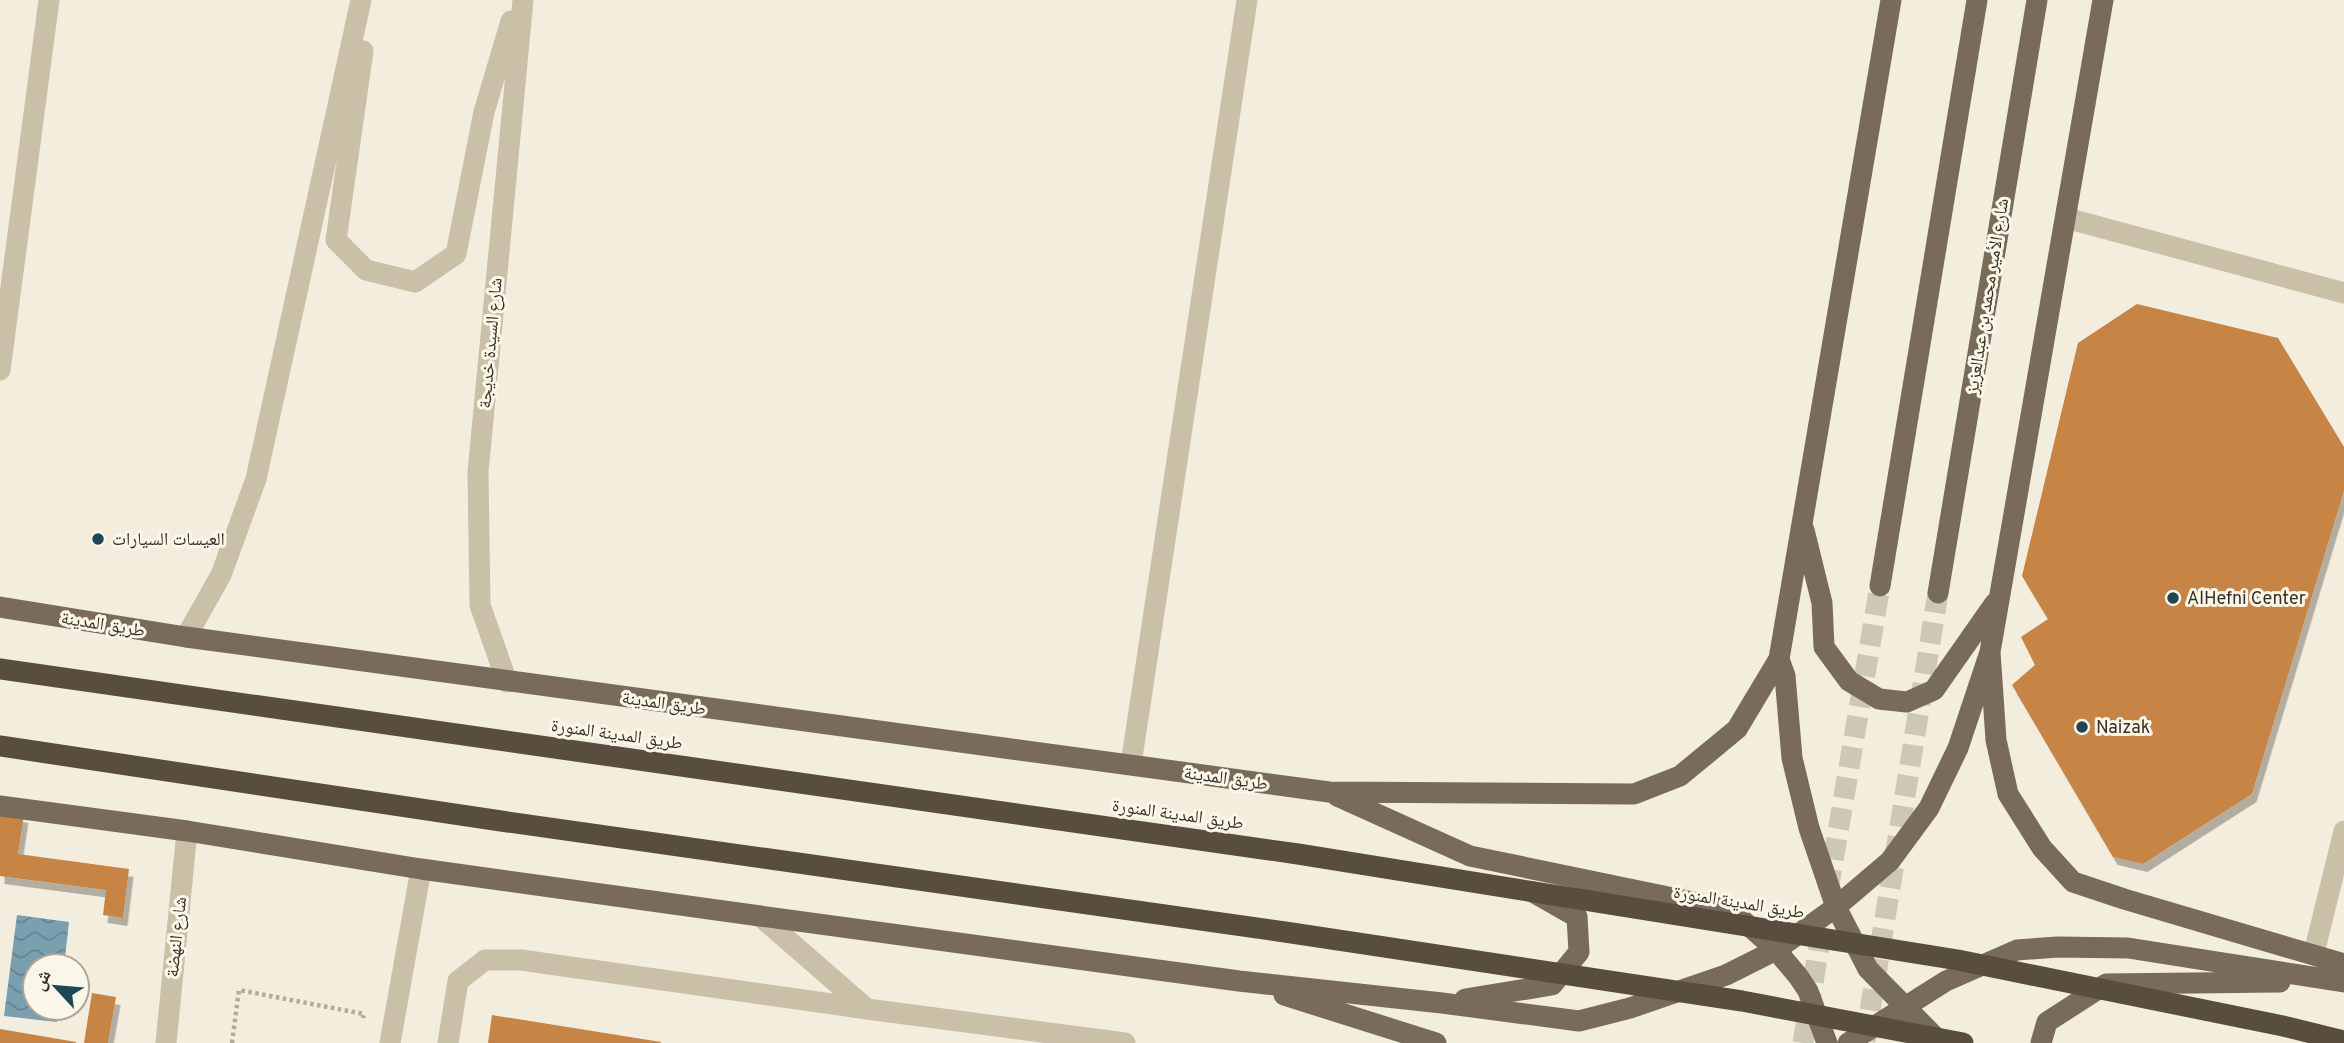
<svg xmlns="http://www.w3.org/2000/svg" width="2344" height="1043" viewBox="0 0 2344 1043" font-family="Overpass,'Noto Naskh Arabic',sans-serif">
<defs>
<pattern id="water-waves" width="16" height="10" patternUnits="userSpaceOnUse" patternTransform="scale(1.75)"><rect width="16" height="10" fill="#7aa0af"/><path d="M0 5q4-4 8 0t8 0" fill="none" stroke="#65838e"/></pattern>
<filter id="shadow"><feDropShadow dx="4.5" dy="8" stdDeviation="0" flood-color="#0004"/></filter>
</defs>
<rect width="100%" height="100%" fill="#f2eddc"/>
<path fill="url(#water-waves)" d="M17,915L69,922L64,966H35V1008H58L57,1022L4,1016Z"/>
<path fill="#c68445" filter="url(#shadow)" d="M2137,304L2278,338L2344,447V491L2252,794L2143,864L2113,857L2012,685L2035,665L2021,637L2048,619L2022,576L2078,343Z
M0,811L24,815L18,854L129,869L123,918L103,915L106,890L0,876Z
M92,993L116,997L108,1043H84Z
M492,1015L661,1042V1043H488Z
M0,1029L76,1042V1043H0Z"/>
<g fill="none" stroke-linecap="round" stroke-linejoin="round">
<path stroke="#cdc7b8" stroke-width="21" stroke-dasharray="21 10" stroke-linecap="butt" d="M1828,890L1880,586
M1865,1041L1938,593
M1803,1043L1823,922"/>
<path stroke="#b6aa92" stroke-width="4.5" stroke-dasharray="3.5 3.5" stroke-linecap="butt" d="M232,1043L239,990L364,1014L363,1018"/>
<path stroke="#cac0a7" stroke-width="21" d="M363,51L336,240L366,270L415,282L456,254L484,112L511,21
M2066,218L2344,293
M0,370L49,0
M186,637L221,575L256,479L361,0
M507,682L480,605L478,472L523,0
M1131,764L1247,0
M760,916L867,1009L1125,1043
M2314,953L2344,831
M166,1043L187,831
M390,1043L421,869
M448,1043L458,981L485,960H521L867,1009"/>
<path stroke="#796b59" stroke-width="21" d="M2103,0L1990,652L1996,740L2008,794L2042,848L2073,882L2124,899L2344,964
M1804,530L1822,603L1824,647L1849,681L1879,699L1907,702L1934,690L1995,603
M1880,586L1977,0
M1938,593L2037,0
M0,607L186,637L1329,792L1634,794L1680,776L1737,729L1779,659L1891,0
M1779,659L1785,676L1792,758L1809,828L1836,907L1868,969L1941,1043
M1337,796L1470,856L1731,910L1776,950L1798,976L1808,991L1827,1043
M0,806L187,831L421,869L760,916L1239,981L1442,1003L1579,1021L1630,1008L1726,975L1776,950L1836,907L1890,861L1929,808L1958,748L1990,652
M1284,995L1436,1043
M1465,999L1552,985L1579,952L1577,917L1533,892
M1848,1043L1946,981L2017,950L2058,947L2128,948L2344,982
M2041,1043L2047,1022L2106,984L2280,982"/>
<path stroke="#584d3f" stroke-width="21" d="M0,669L1298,854L1958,960L2283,1026L2344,1041
M0,746L501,821L1285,932L1742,1001L1963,1043"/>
</g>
<g fill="#1d4658" stroke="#faf6e8" stroke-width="2.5">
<circle cx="98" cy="539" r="7"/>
<circle cx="2173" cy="598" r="7"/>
<circle cx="2082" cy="727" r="7"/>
</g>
<g text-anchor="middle" stroke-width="6" stroke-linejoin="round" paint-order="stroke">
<g font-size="18" fill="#373028" stroke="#faf6e8">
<text transform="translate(1987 296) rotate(-81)" y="6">شارع الأمير محمد بن عبدالعزيز</text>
<text transform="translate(490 343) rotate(-85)" y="6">شارع السيدة خديجة</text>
<text transform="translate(103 624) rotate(9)" y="6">طريق المدينة</text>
<text transform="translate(664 703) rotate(8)" y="6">طريق المدينة</text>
<text transform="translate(617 734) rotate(8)" y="6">طريق المدينة المنورة</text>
<text transform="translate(1226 778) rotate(8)" y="6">طريق المدينة</text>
<text transform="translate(1178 814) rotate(8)" y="6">طريق المدينة المنورة</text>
<text transform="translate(1739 902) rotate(9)" y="6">طريق المدينة المنورة</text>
<text transform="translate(176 937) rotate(-84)" y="6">شارع النهضة</text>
</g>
<g font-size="18" fill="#373028" stroke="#faf6e8" text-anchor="start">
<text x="112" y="545">العيسات السيارات</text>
<text x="2187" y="604">AlHefni Center</text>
<text x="2096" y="733">Naizak</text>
</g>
</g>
<g transform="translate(56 987) rotate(296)"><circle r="33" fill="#faf6e8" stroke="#aca79b" stroke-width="2"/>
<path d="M0-5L12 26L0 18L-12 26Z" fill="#1d4658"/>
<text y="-10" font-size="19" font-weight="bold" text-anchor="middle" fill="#373028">ش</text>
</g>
</svg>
